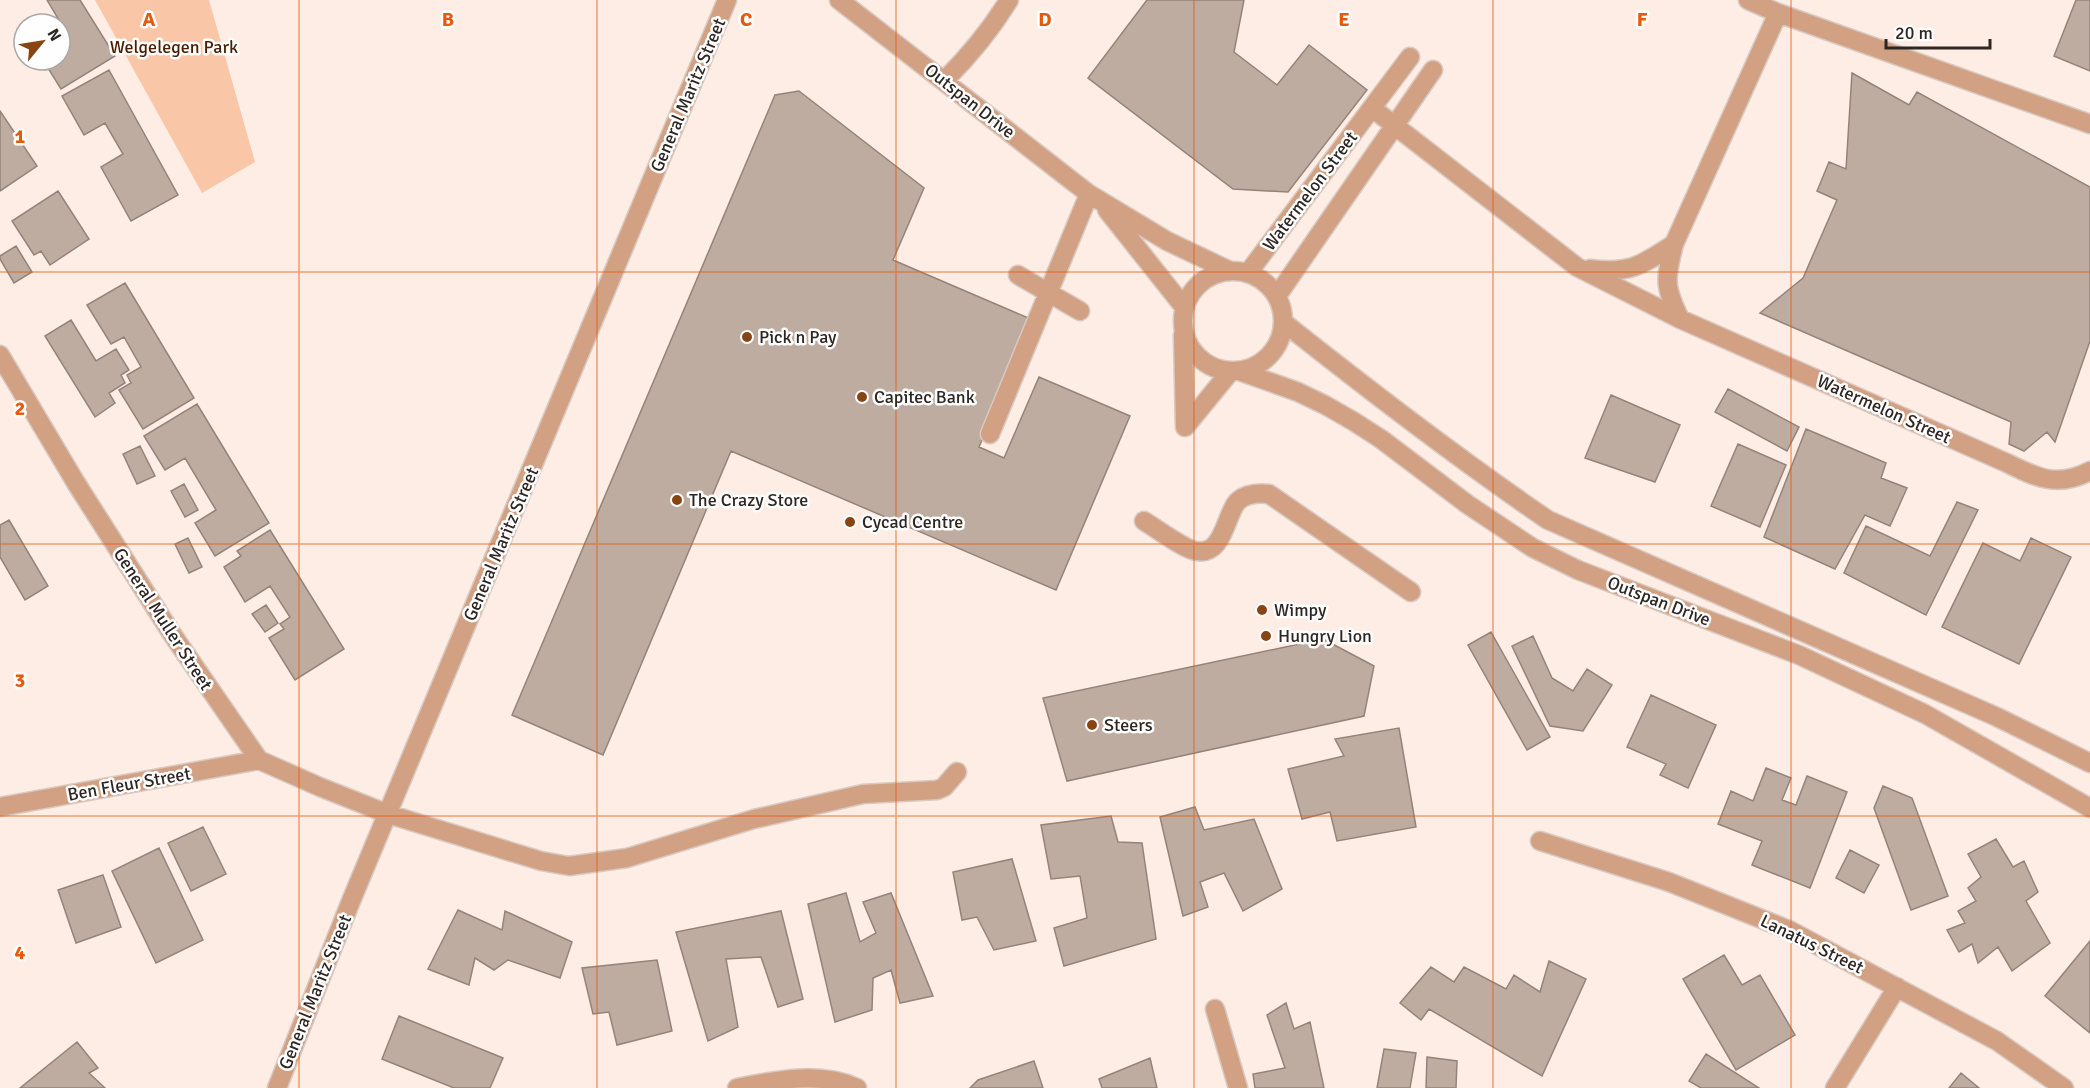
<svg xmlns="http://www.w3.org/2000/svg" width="2090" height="1088" viewBox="0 0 2090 1088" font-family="Signika,sans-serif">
<rect width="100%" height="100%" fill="#fdede4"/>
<path fill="#f9c6a8" d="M95,0H209L255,162L202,193Z"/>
<path fill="#bfaca1" stroke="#958379" stroke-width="1.5" d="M47,0H80L115,56L61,89L43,60H60V24H51L59,20Z
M1147,0H1244L1234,52L1277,85L1309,45L1367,90L1288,192L1233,189L1088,78Z
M2076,0H2090V71L2054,56Z
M109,70L178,195L131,221L101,167L123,154L105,123L84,135L62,96Z
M1852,73L1909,105L1917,92L2090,187V341L2055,442L2047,432L2024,451L2009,444L2011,422L1760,313L1803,278L1837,200L1817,191L1829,162L1846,169Z
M799,91L924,188L893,260L1033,320L979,447L1004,458L1039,377L1130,416L1056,590L731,451L603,755L512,715L775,95Z
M0,111L37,166L0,191Z
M58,191L89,239L50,265L41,251L34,255L12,221Z
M16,246L32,272L14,283L0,259V256Z
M125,283L194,398L143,429L119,390L131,383L127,375L141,367L124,337L111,344L87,305Z
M71,320L96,361L116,349L129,370L121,375L125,383L109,393L115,403L95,417L45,336Z
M1728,389L1799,427L1787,451L1715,412Z
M1611,395L1680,425L1655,482L1585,458Z
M197,404L269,523L215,556L195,523L216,510L185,458L165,470L144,436Z
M1806,429L1886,463L1881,478L1907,488L1890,526L1865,515L1835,569L1764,537Z
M1738,444L1786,465L1760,527L1711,506Z
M140,446L155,476L137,484L123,454Z
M184,484L198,510L185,517L171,491Z
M1957,502L1978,510L1926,615L1844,573L1866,526L1930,556Z
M9,520L48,586L25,600L0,557V525Z
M270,530L344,649L295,680L269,638L284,629L280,624L290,617L270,586L245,602L224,567L241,556L237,551Z
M188,538L202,567L189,573L175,544Z
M2031,538L2071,557L2019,664L1942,627L1983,543L2020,561Z
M266,605L278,623L265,632L252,614Z
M1491,632L1550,737L1527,750L1468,645Z
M1533,636L1552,678L1573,691L1587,669L1612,685L1583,731L1550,726L1512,646Z
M1323,639L1374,666L1364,716L1067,781L1043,698Z
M1651,695L1716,725L1688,788L1660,775L1666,764L1627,747Z
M1399,728L1416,827L1337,841L1330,812L1302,819L1288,769L1344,756L1335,739Z
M1766,768L1791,778L1782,800L1796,805L1807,776L1847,792L1810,888L1752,865L1762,841L1718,824L1731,791L1753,801Z
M1883,786L1912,798L1948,896L1911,910L1874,808Z
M1195,807L1204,830L1254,819L1282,889L1243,911L1224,873L1200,882L1208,907L1183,916L1160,817Z
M1111,816L1118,842L1142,843L1156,939L1064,966L1054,928L1087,918L1080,876L1051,879L1041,825Z
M203,827L226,874L191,891L168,843Z
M1996,839L2013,867L2024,861L2038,892L2026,901L2050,943L2012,971L1998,947L1978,963L1972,944L1959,952L1947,930L1965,923L1958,911L1976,901L1968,888L1981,877L1968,854Z
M159,848L203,940L156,963L112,871Z
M1850,850L1879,865L1864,893L1836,878Z
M1012,859L1036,941L994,950L977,917L962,920L953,872Z
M103,875L121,927L76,943L58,890Z
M846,893L860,942L876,933L863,902L891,893L933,996L900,1003L891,970L873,978L872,1010L835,1022L808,904Z
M458,910L502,930L505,911L572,942L560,978L508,960L494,970L475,958L469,985L428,969Z
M781,911L803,999L778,1007L761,957L726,959L738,1027L708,1041L676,932Z
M2090,941V1033L2045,996Z
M1724,955L1742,985L1760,975L1795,1035L1736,1070L1683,979Z
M657,960L672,1031L617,1045L609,1012L593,1014L582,968Z
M1549,961L1586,979L1542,1076L1429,1009L1421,1020L1400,1003L1431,967L1454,982L1464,967L1506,989L1514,975L1540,992Z
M1286,1003L1294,1029L1310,1022L1324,1088H1255L1253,1074L1285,1068L1267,1015Z
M399,1016L503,1058L490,1088H454L382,1059Z
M77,1042L98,1068L89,1073L105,1088H20Z
M1384,1049L1416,1053L1410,1088H1377Z
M1706,1054L1759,1088H1701L1689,1081Z
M1427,1057L1457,1061L1456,1088H1426Z
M1150,1058L1157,1088H1102L1099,1079Z
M1034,1061L1043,1088H970L978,1080Z
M1961,1073L1979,1088H1949Z"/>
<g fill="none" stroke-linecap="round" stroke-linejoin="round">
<g stroke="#d8c9c1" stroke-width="21">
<path id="minor" d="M839,0L1089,194L1167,241L1228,270
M1748,0L1778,13
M944,81C969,56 990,31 1009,0
M1372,108L1577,267L1680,319
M2090,124L1778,13L1674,244C1665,280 1664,286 1680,319L2007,463C2037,478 2058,488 2090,471
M1107,210L1184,307
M1590,269C1630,274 1642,265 1674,244
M1183 321a50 50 0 1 1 100 0a50 50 0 1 1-100 0Z
M1248,273L1410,57
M1018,275L1080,311
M1277,296L1433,70
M1283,322C1370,391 1457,458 1548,520L1997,717L2090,763
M1183,335L1185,427
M0,355L76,483L172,634L259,760L320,787L388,814L541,861L569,866L627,858L754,819L863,794L937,790L944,787L957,772
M1242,372L1298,392L1325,405L1353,421L1381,439L1467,504L1533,548L1578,570L1799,655L1925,714L2090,808
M1185,427L1230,372
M990,434L1089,194
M1144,521C1156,528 1185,550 1197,551C1224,556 1226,512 1238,501C1247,493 1259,493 1269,494L1411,592
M0,807L259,760
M1540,841L1669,882L1789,930L1997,1041L2064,1088
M1215,1009L1238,1088
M277,1088L351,901L727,0
M737,1088C776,1080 820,1071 857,1088
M1835,1088L1897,987"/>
</g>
<use href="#minor" stroke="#d2a184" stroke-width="18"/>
</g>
<path fill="none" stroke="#e8590c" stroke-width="1.5" stroke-opacity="0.55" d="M299,0V1088M597,0V1088M896,0V1088M1194,0V1088M1493,0V1088M1791,0V1088M0,272H2090M0,544H2090M0,816H2090"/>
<g fill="#874514" stroke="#fefefe" stroke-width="2">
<circle cx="747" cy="337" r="6"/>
<circle cx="862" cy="397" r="6"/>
<circle cx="677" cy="500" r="6"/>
<circle cx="850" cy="522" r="6"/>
<circle cx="1262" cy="610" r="6"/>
<circle cx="1266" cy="636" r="6"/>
<circle cx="1092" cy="725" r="6"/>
</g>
<g text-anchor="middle" stroke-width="5" stroke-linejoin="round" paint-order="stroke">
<g font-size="18" fill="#481e00" stroke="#fefefe">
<text x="174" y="53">Welgelegen Park</text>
</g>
<g font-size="18" fill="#2d2622" stroke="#fefefe">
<text transform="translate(688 95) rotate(-67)" y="6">General Maritz Street</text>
<text transform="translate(970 101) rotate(38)" y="6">Outspan Drive</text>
<text transform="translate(1310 191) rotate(-53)" y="6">Watermelon Street</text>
<text transform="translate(1884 409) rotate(24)" y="6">Watermelon Street</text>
<text transform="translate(501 544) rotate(-67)" y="6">General Maritz Street</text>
<text transform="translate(1659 601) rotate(21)" y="6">Outspan Drive</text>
<text transform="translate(163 619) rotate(57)" y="6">General Muller Street</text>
<text transform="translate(129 784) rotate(-10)" y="6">Ben Fleur Street</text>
<text transform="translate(1812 944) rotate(26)" y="6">Lanatus Street</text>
<text transform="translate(315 992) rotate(-68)" y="6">General Maritz Street</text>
</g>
<g font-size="18" fill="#2d2622" stroke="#fefefe" text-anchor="start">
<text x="759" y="343">Pick n Pay</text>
<text x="874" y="403">Capitec Bank</text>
<text x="689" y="506">The Crazy Store</text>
<text x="862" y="528">Cycad Centre</text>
<text x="1274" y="616">Wimpy</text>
<text x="1278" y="642">Hungry Lion</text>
<text x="1104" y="731">Steers</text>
</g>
</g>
<g font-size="20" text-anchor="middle" font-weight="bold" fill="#e8590c" stroke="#fefefe" stroke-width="5" stroke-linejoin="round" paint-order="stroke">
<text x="149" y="26">A</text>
<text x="448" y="26">B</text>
<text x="746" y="26">C</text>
<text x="1045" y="26">D</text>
<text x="1344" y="26">E</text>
<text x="1642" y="26">F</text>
<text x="20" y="143">1</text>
<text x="20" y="415">2</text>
<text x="20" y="687">3</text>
<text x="20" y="959">4</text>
</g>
<g transform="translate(42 42) rotate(60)"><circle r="28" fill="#fefefe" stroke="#aaa8a6" stroke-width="1.5"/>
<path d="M0-4.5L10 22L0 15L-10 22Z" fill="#874514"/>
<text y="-9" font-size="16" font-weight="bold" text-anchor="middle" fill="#2d2622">N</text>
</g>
<path d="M1886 39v9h104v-9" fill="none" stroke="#2d2622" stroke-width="3"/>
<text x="1895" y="39" font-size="18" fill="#2d2622" stroke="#fefefe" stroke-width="4.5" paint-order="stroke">20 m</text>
</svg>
